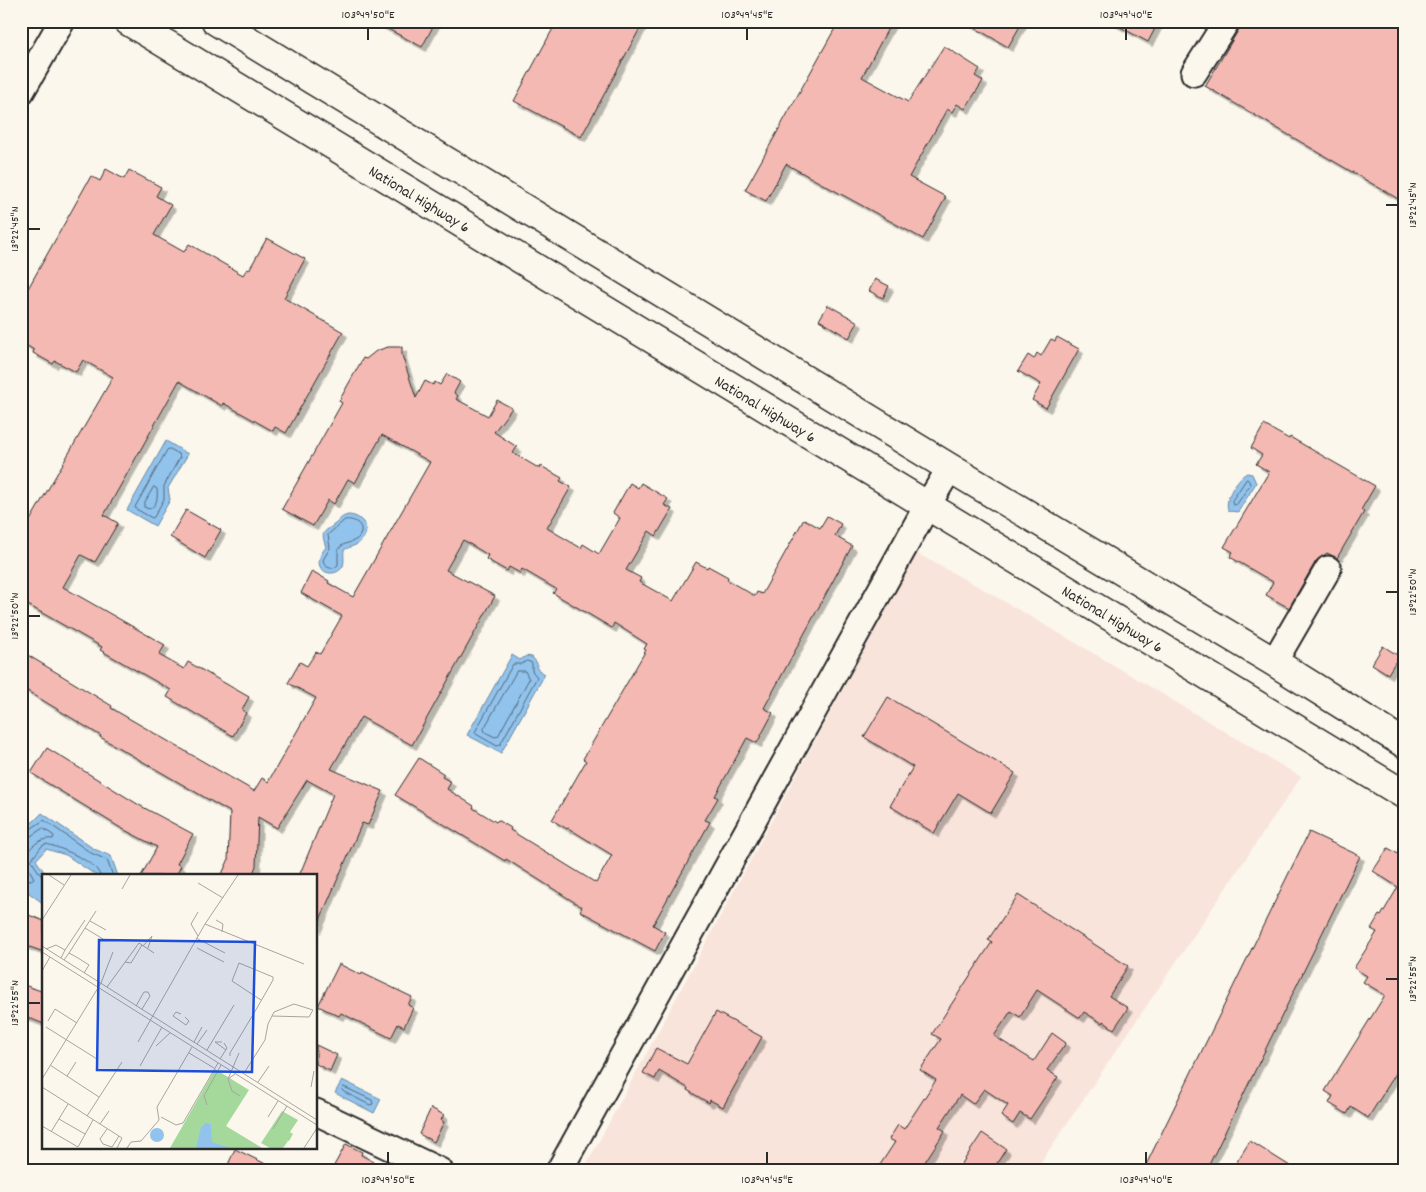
<svg xmlns="http://www.w3.org/2000/svg" width="1426" height="1192" viewBox="0 0 1426 1192" font-family="Dekko,sans-serif">
<defs>
<filter id="shadow"><feDropShadow dx="4.5" dy="4.5" stdDeviation="0" flood-color="#0004"/></filter>
</defs>
<rect width="100%" height="100%" fill="#fbf7ec"/>
<filter id="ink" filterUnits="userSpaceOnUse"><feTurbulence type="fractalNoise" baseFrequency=".02" numOctaves="2"/><feDisplacementMap in="SourceGraphic" scale="10" xChannelSelector="R" yChannelSelector="G"/><feConvolveMatrix kernelMatrix="1 2 1 2 8 2 1 2 1" color-interpolation-filters="sRGB"/></filter>
<g filter="url(#ink)">
<path fill="#f9e4db" d="M916,553L981,588L1117,667L1301,777L1035,1171H583Z"/>
<path fill="#91c3ed" stroke="#68869f" d="M166,441L188,454L168,488L170,500L155,526L127,510Z
M1247,473L1252,474L1256,483L1238,512L1229,511C1222,501 1238,477 1247,473Z
M348,515C361,515 372,528 362,540C358,546 350,546 344,550C343,555 345,561 343,566C335,581 306,571 326,547C320,530 324,533 335,524C340,520 340,517 348,515Z
M512,655L520,660L526,656L532,657L537,663V669L545,674L501,753L467,735Z
M42,813L94,849L111,856L118,876H97L66,855L46,849L36,860L47,876H44V904L21,887V829L34,821Z
M342,1080L381,1099L374,1113L335,1093Z"/>
<g fill="none" stroke-linecap="round" stroke-linejoin="round">
<path stroke="#546879" stroke-width="1" d="M170,449L179,454L180,457L164,486V499L154,517L152,518L136,509L135,507L167,450Z
M1247,479L1249,481L1250,485L1237,504L1233,505L1232,501Z
M154,487L157,489C158,497 157,506 149,509L144,507V504Z
M345,520C355,518 366,526 359,537C355,542 346,543 341,546L338,551V565C332,571 325,568 323,560L330,548L328,535Z
M527,661L532,663V671L537,677L500,745L497,746L476,734L475,732L513,664H521Z
M517,671H525L529,679L498,736L495,737L485,732L484,729Z
M21,833L26,832L44,820L91,853L107,860L113,876
M21,839L28,838L43,828L54,836L53,839C40,837 25,849 25,862L34,878L31,880L21,878
M44,880L31,860L42,846L46,844C59,847 98,862 100,876
M344,1087L372,1100L373,1104L370,1105L344,1092L342,1090Z"/>
</g>
<path fill="#f4b9b2" stroke="#2b2b2b" filter="url(#shadow)" d="M373,21H436L422,47Z
M557,21H644L581,137L514,101Z
M839,21H892L862,77L908,102L944,46L980,69L975,76L983,81L965,109L957,104L952,112L947,109L909,177L946,197L923,239L786,164L766,201L745,190Z
M963,21H1023L1008,47Z
M1109,21H1159L1148,42Z
M1241,21H1405V203L1205,86L1239,29Z
M106,169L124,179L129,170L161,187L156,196L171,205L154,235L184,252L189,244L243,275L247,269L249,270L267,238L305,259L284,298L343,332L286,433L275,427L273,431L223,403L222,406L179,381L104,515L118,523L95,562L81,555L63,587L165,645L159,655L184,669L188,662L249,697L242,710L246,713L233,736L167,697L171,690L100,650L102,647L21,601V536L113,377L83,360L76,372L55,361L53,364L33,353L34,350L21,342V301L91,176L100,181Z
M875,279L889,286L883,298L869,291Z
M828,305L858,322L849,338L819,320Z
M1057,337L1079,349L1046,408L1032,400L1041,384L1018,371L1028,355L1034,359L1037,353L1041,356L1051,339L1055,341Z
M388,347H402V355L416,398L425,381L433,385L435,382L440,385L447,374L460,382L454,393L458,396L456,399L488,416L497,400L512,408L494,432L517,447L513,453L540,469L541,466L562,478L560,481L571,487L547,528L581,548L583,544L599,554L620,518L613,513L630,483L638,488L641,483L668,499L664,505L672,509L656,536L649,531L626,570L641,578L639,582L673,601L696,562L707,568L708,566L728,577L727,580L755,596L757,592L762,594L804,519L820,528L827,516L841,524L835,536L852,546L764,708L773,713L757,743L747,738L715,796L718,798L705,820L710,822L653,925L665,932L655,951L580,911L582,907L506,859L505,861L395,795L419,758L444,774L442,777L451,782L447,789L474,806L473,808L496,822L498,820L511,828L510,830L596,883L612,855L568,828L567,829L552,820L586,761L583,759L646,650L644,649L647,644L614,623L612,628L553,593L556,589L522,569L520,573L509,567L507,571L486,559L488,555L463,540L446,570L495,596L412,745L361,717L331,769L383,791L368,825L362,823L316,929V876H299L333,794L307,780L277,828L258,817L256,866L252,876H221L228,861L230,812L100,737L101,736L21,687V651L112,706L111,708L254,791L262,778L268,782L316,698L288,683L300,662L307,666L316,652L320,654L342,616L301,593L312,571L329,581L328,583L353,597L430,462L382,435L355,483L348,479L334,504L328,500L313,526L282,509L342,403L339,401L363,358L366,359L376,351Z
M1264,425L1289,439L1290,437L1375,486L1361,510L1364,512L1337,558L1327,553L1316,561L1289,608L1266,595L1273,582L1230,557L1233,552L1224,547L1269,472L1256,464L1262,455L1251,448Z
M186,510L221,530L205,558L170,537Z
M1383,646L1399,656L1388,674L1372,664Z
M888,697L1015,773L991,813L958,793L934,833L890,806L913,767L864,737Z
M47,748L139,805L193,834L177,864L181,866L176,876H141L157,847L119,827L31,773Z
M1309,832L1360,856L1206,1171H1143Z
M1388,848L1405,858V1059L1368,1118L1351,1107L1347,1114L1329,1103L1333,1096L1325,1091L1385,995L1363,982L1367,976L1354,968L1377,932L1371,929L1379,915L1381,916L1398,887L1373,871Z
M1018,895L1128,966L1109,996L1128,1008L1114,1029L1103,1021L1102,1023L1084,1012L1080,1018L1037,990L1020,1017L1011,1011L994,1036L1034,1061L1052,1033L1066,1043L1047,1070L1058,1077L1030,1119L1020,1113L1013,1124L1001,1116L1008,1105L984,1089L973,1104L960,1095L939,1127L945,1131L919,1171H876L895,1142L889,1139L898,1125L904,1129L936,1080L920,1070L941,1039L932,1034L992,942L988,940Z
M21,912L44,921V952L21,944Z
M339,964L361,975L362,973L412,997L408,1005L413,1008L404,1027L398,1024L391,1038L341,1013L339,1016L318,1006Z
M21,984L44,992V1024L21,1015Z
M716,1012L762,1037L723,1107L710,1100L709,1103L687,1090L688,1088L659,1071L655,1079L643,1073L656,1048L687,1064Z
M316,1045L337,1055L330,1071L316,1064Z
M431,1108L444,1115L441,1120L444,1122L434,1142L419,1134Z
M982,1133L1006,1149L992,1171H957Z
M1250,1141L1298,1171H1231Z
M346,1144L362,1152L361,1155L391,1171H331Z
M235,1149L280,1171H234L227,1167Z"/>
<g fill="none" stroke-linecap="round" stroke-linejoin="round">
<g stroke="#2b2b2b" stroke-width="29">
<path id="minor" d="M1194,73L1227,21
M21,92L62,21
M1274,662L1328,569
M316,1112L440,1171
M559,1171L927,506L950,468"/>
</g>
<g stroke="#2b2b2b" stroke-width="31">
<path id="highway" d="M128,21L1405,795
M216,21L950,468L1274,662L1405,744"/>
</g>
<use href="#minor" stroke="#fbf7ec" stroke-width="25"/>
<use href="#highway" stroke="#fbf7ec" stroke-width="28"/>
</g>
</g>
<path fill="none" stroke="#2b2b2b" stroke-width="2" d="M368,28V40M747,28V40M1126,28V40M1386,205H1398M28,229H40M1386,592H1398M28,616H40M1386,979H1398M28,1003H40M388,1152V1164M767,1152V1164M1146,1152V1164"/>
<g text-anchor="middle" stroke-width="4" stroke-linejoin="round" paint-order="stroke">
<g font-size="16" fill="#2b2b2b" stroke="#fbf7ec">
<text transform="translate(420 198) rotate(31)" y="6">National Highway 6</text>
<text transform="translate(766 408) rotate(31)" y="6">National Highway 6</text>
<text transform="translate(1113 618) rotate(31)" y="6">National Highway 6</text>
</g>
</g>
<g transform="translate(42 874)">
<rect width="275" height="275" fill="#fbf7ec"/>
<path d="M173,195L207,216L184,252L220,274H128ZM240,237L256,246L248,258L251,260L247,267L243,266L246,267L241,274H228L219,269Z" fill="#a5d99c"/>
<path d="M164,249L169,250L170,268L188,274H154L159,253ZM108 261a7 7 0 1 1 14 0a7 7 0 1 1-14 0Z" fill="#91c3ed"/>
<path fill="none" stroke="#a8a59f" stroke-width="1" d="M7,1L22,11M156,9L181,24M80,15L88,1M156,38L149,50L156,62M0,46L29,1M174,46L181,50L180,58M48,47L64,56M163,50L262,90M43,54L61,65M154,64L183,79M0,72L275,246M101,72L110,62L106,74M155,74L182,88M4,75L14,71L23,76L19,84M23,76L43,46M0,78L275,251M27,79L54,37M22,86L27,79L36,84L47,91L42,99M83,88L89,89L100,71M0,97L8,83M65,113L97,69L112,79M94,132L102,118H106L108,122L100,135M139,140L134,138L131,142L144,151L147,147L143,143M6,147L13,135L35,149M4,153L55,185M96,168L163,50L196,1M152,168L160,153M180,168H173L184,176M155,170L165,156M114,172L128,159M165,176L192,131M147,179L172,194M188,182V179L215,134L231,106V103L197,89L190,107L219,126M178,185L185,174L182,169M8,191L57,223M98,192L120,153M202,199L223,166L226,150L232,138L252,130L271,136L267,143L230,142M193,200L186,205L197,179M25,202L34,188M0,205L59,109L71,78M186,205L190,217L198,222M216,208L227,192M0,213L80,264L75,274M269,213L272,197M165,231L162,222L179,191M45,242L80,188M119,243L134,251L141,249L176,189M226,243L236,227M17,245L43,260M58,250L67,237M0,252L36,273L51,246M65,255L58,265L61,270L70,273L77,262M231,255L245,232M9,258L26,230M85,274L89,268L99,267L117,246L115,233L150,173M262,274L275,254"/>
<path fill="#1d4ed8" fill-opacity="0.15" stroke="#1d4ed8" stroke-width="2.5" d="M57,66L213,68L210,198L55,196Z"/>
<rect width="275" height="275" fill="none" stroke="#2b2b2b" stroke-width="2.5"/>
</g>
<rect width="1426" height="1192" fill="none" stroke="#fbf7ec" stroke-width="55"/>
<rect x="28" y="28" width="1370" height="1136" fill="none" stroke="#2b2b2b" stroke-width="2"/>
<g font-size="12" text-anchor="middle" fill="#2b2b2b">
<text x="368" y="18">103°49'50"E</text>
<text x="747" y="18">103°49'45"E</text>
<text x="1126" y="18">103°49'40"E</text>
<text transform="translate(1412 205) rotate(-90)" y="4">13°22'45"N</text>
<text transform="translate(14 229) rotate(-90)" y="4">13°22'45"N</text>
<text transform="translate(1412 592) rotate(-90)" y="4">13°22'50"N</text>
<text transform="translate(14 616) rotate(-90)" y="4">13°22'50"N</text>
<text transform="translate(1412 979) rotate(-90)" y="4">13°22'55"N</text>
<text transform="translate(14 1003) rotate(-90)" y="4">13°22'55"N</text>
<text x="388" y="1183">103°49'50"E</text>
<text x="767" y="1183">103°49'45"E</text>
<text x="1146" y="1183">103°49'40"E</text>
</g>
</svg>
